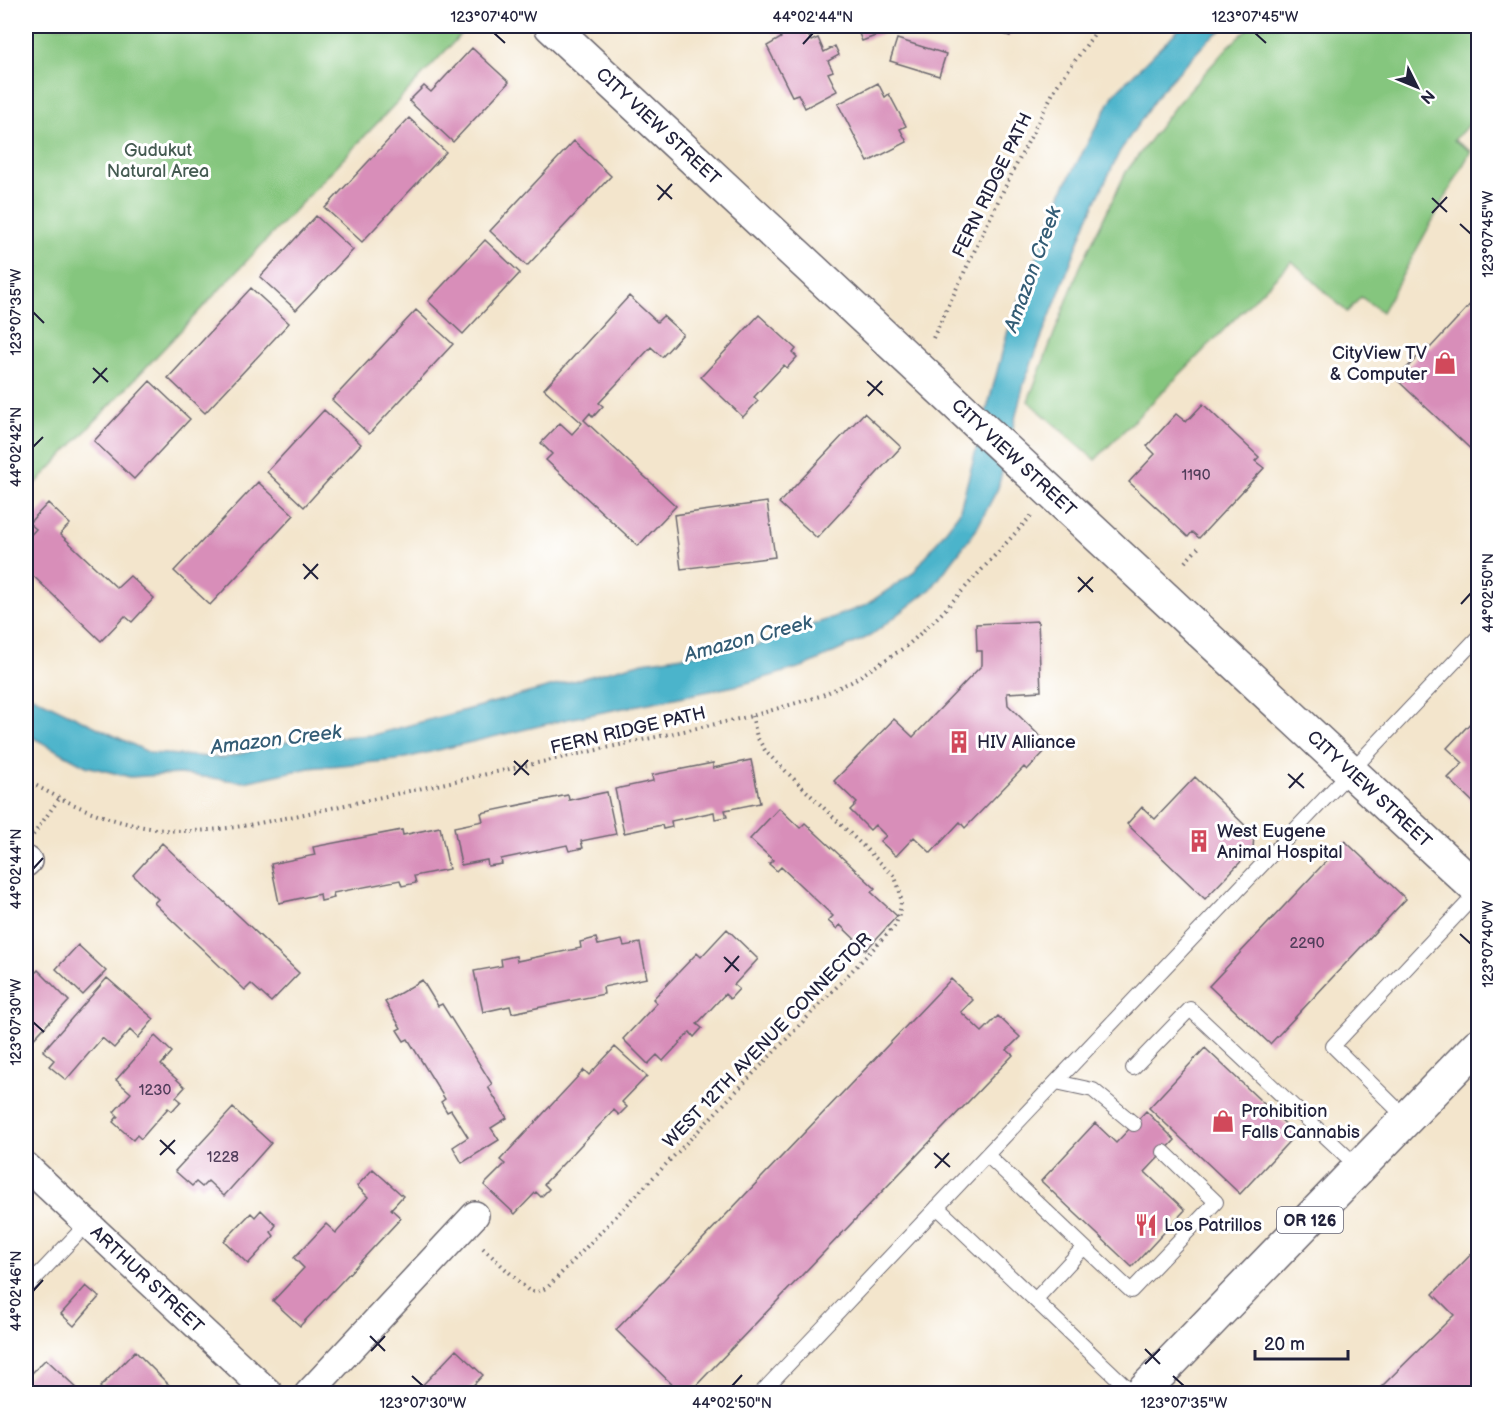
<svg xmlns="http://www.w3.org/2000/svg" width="1504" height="1419" viewBox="0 0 1504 1419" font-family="'Balsamiq Sans',sans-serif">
<rect width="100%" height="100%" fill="#fff"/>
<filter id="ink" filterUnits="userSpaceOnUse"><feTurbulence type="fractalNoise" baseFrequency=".0167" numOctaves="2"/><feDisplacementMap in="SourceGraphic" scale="12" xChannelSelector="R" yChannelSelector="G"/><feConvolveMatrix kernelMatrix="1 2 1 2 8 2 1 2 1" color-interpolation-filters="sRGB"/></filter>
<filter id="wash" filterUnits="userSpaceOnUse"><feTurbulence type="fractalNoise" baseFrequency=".008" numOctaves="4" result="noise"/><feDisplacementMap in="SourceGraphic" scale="24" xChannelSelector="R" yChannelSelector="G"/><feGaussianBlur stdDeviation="1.35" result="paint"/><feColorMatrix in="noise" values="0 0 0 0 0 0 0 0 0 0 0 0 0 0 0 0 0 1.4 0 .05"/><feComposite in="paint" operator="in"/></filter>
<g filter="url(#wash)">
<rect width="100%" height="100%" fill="#f3e5cc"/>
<path fill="#85c67e" stroke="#54745c" stroke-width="1.5" d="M26,26H469L26,494Z
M1251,26H1478V115L1454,140L1471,151L1382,312L1361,297L1347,312L1292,261L1095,460L1028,401L1080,267L1126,172L1176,105L1229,46Z"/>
<path fill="#4cb4cb" stroke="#376b83" stroke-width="1.5" d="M1182,26H1228L1209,39L1160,92L1120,151L1088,218L1024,383L998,488L976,530L931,589L870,636L805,666L740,685L568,719L397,760L309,768L244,782L180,774L130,777L86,766L26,734V693L150,753L224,758L293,740L373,735L643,662L757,645L864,606L913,573L959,513L1009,327L1064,187L1114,94Z"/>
<g id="blocks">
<path fill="#d88eb9" d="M769,26H810L805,28L811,41L818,38L824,52L835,46L839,55L828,61L833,71L828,73L837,91L805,108L798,94L792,96L767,46L781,38L778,31L773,34Z
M856,26H883L886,32L862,41Z
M978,26H1013L1010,36Z
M897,39L946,54L939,76L890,61Z
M472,48L509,82L453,142L409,101L424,86L431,92Z
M878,83L885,97L889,94L906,126L900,129L907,142L868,162L838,104Z
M409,118L446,152L362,242L325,208Z
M574,141L611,176L527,266L490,231Z
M316,216L353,250L296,310L260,277Z
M485,240L520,273L463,334L428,301Z
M251,288L289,323L205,413L168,378Z
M629,296L657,322L663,316L683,334L662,357L651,347L599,403L603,406L593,417L590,413L584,420L676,506L638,546L546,460L552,454L541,443L560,423L572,434L582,423L544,389Z
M1478,296V456L1396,379L1428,346L1430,348Z
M416,310L453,344L369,434L332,400Z
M759,315L796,349L793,353L797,357L787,368L784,365L754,397L758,401L743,417L701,377Z
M150,381L190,419L134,479L94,441Z
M1203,404L1259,457L1255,461L1264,468L1199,538L1192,532L1188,537L1129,482L1155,454L1147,446L1176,414L1186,422Z
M324,410L361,444L304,507L267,472Z
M864,413L901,447L817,538L779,503Z
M258,482L294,515L210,605L174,571Z
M767,502L775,557L681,569L674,515Z
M48,503L70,524L60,534L117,588L130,576L154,598L132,622L125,616L101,641L26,569V540L36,529L29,523Z
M1038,621L1041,691L1007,693L1008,705L1050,746L1027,770L1024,767L965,828L960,822L931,853L914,837L896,856L880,841L886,836L875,825L870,830L850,810L857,803L834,781L894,719L913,737L982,665V651H977L976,624Z
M1478,715V807L1448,778L1463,763L1447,748Z
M751,760L760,803L725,810L727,817L715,819L714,812L671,821L672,827L663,829L662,825L624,833L615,789L653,781L652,775L713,763V768Z
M1195,777L1254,834L1253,849L1205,899L1127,824L1142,807L1155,819Z
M607,792L616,834L581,841L583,848L569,851L567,845L501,859L502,864L488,866L487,860L461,865L454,827L483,821L481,813L568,795L569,800Z
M779,808L800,828L805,823L875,888L871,892L897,916L866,950L840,925L837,929L828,921L833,916L781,867L777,871L769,864L773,860L750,839Z
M440,827L449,869L414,876L416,883L402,886L400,880L333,893L334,898L321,901L320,894L279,903L271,864L315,855L313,847L402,830L403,835Z
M1345,841L1406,899L1270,1044L1209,986Z
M162,843L299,973L271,1002L251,984L245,990L154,903L158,899L133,875Z
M727,929L758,959L734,985L739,989L730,999L725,994L697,1024L702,1028L694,1037L690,1032L663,1061L657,1055L648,1064L623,1039L657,1003L653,999L697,953L701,957Z
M596,938L598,945L622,940L624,946L640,943L647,978L603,987L604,994L512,1013L510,1006L483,1012L474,971L502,966L501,959L516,956L517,961L581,948L580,942Z
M78,945L106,971L83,995L56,969Z
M38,970L69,1001L26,1047V975L29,979Z
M107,978L154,1019L138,1038L130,1030L114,1048L102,1038L66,1080L49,1066L54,1060L43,1051Z
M951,979L973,1000L961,1012L982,1032L998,1016L1020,1037L1007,1050L1013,1055L688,1394H682L616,1330Z
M422,980L438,1006L442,1004L492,1084L488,1087L507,1118L491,1128L499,1140L462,1163L453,1147L468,1137L451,1110L447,1112L441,1102L445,1099L408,1039L404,1041L397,1030L401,1028L385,1002Z
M155,1036L172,1052L161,1065L185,1087L176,1097L181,1101L172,1111L168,1108L141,1139L137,1135L133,1140L113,1122L118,1116L114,1112L131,1093L116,1080Z
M615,1047L647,1076L622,1102L627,1107L619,1115L614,1110L544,1184L549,1189L541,1197L536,1192L515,1214L484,1185L505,1164L500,1160L584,1070L589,1075Z
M1205,1048L1296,1134L1240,1194L1149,1108Z
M233,1108L271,1143L224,1196L208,1181L202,1187L196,1182L192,1186L175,1171Z
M1146,1111L1175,1140L1145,1172L1185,1210L1132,1267L1041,1181L1095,1123L1116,1143Z
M373,1169L403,1196L391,1209L401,1218L300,1326L273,1301L304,1268L294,1258L326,1224L336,1233L368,1197L357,1186Z
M261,1210L276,1225L271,1232L274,1236L248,1264L224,1241L251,1213L255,1217Z
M1478,1247V1391L1476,1394H1374L1454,1315L1433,1294Z
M86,1286L99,1297L74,1326L61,1314Z
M456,1350L483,1375L465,1394H414Z
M135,1351L178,1394H106L100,1387Z
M46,1359L83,1394H34L26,1386V1379Z"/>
</g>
</g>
<g filter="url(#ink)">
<use href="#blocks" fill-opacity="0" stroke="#6b666e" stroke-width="1.5"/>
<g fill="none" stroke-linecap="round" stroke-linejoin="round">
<g stroke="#6b666e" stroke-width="16">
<path id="service" d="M1133,1068L1190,1009L1359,1168
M1056,1082L1093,1090L1134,1124
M1407,1119L1333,1046L1478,892
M987,1155L1084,1247L1035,1300
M937,1207L1134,1394
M1084,1247L1131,1291L1216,1202L1164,1152
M26,1288L87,1224
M760,1394L1478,637"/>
</g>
<g stroke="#6b666e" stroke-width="30">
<g id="minor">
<path d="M26,863L28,861"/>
<path id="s1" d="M26,1166L270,1394"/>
<path d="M308,1394L475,1215"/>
</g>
</g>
<g stroke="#6b666e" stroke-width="36">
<g id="tertiary">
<path id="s2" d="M551,26L1478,890"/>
</g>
</g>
<g stroke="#6b666e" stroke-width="36">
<path id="primary" d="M1140,1394L1478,1045"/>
</g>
<path stroke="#6b666e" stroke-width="4" stroke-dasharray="1.5 4.5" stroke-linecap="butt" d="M933,338L1002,193L1056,87L1100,26
M1185,562L1201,545
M26,780C75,808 128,831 186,831C223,831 260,823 295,816L752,716L820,696L851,682L907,646L941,614L1031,516
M33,835L59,799
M483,1248L528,1290L538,1292L548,1287L895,926C903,907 903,894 894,876L766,752L757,737L752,716"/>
<use href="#service" stroke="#fff" stroke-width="14"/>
<use href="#minor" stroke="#fff" stroke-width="27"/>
<use href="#tertiary" stroke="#fff" stroke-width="33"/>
<use href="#primary" stroke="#fff" stroke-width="33"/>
</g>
</g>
<path fill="none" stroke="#22223b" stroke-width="2" d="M494,33L505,43M1255,33L1266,43M803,44L813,33M657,185L672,199M1432,198L1447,212M658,200L672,184M1432,213L1447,197M1460,224L1471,234M33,312L44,323M93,368L108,382M867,381L883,395M93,383L107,368M868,396L882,381M33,447L43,437M303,564L318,579M1078,577L1093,592M304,579L318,564M1078,592L1093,577M1461,604L1471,593M514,761L529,775M1288,774L1304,788M514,775L528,760M1289,788L1303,773M33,869L43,858M1460,934L1471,944M724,957L739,971M725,972L739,956M33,1022L44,1032M160,1140L175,1154M934,1153L950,1167M160,1155L175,1140M935,1168L949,1153M33,1291L43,1280M370,1336L385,1351M1145,1349L1160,1364M371,1351L385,1336M1145,1364L1160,1349M412,1376L423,1386M1173,1376L1184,1386M732,1386L742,1375"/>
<defs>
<g id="shop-bare" transform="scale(1.8)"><path d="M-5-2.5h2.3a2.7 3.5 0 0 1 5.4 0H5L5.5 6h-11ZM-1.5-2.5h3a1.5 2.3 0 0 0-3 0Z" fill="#d1495b" stroke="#fff" stroke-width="2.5" paint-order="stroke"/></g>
<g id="building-bare" transform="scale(1.8)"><path d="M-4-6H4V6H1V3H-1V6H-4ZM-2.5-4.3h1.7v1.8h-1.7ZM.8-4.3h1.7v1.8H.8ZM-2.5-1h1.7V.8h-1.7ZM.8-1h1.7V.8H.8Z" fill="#d1495b" stroke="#fff" stroke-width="2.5" paint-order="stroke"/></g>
<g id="restaurant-bare" transform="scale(1.8)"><path d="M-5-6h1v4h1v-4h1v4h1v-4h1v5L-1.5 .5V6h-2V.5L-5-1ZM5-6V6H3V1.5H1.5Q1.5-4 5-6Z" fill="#d1495b" stroke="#fff" stroke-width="2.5" paint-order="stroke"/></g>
</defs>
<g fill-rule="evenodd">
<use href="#shop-bare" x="1445" y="363"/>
<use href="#building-bare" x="959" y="742"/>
<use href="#building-bare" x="1199" y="841"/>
<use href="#shop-bare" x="1223" y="1121"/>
<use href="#restaurant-bare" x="1146" y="1225"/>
</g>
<g text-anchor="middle" stroke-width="6" stroke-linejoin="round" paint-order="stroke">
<g font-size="15" fill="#503d5a">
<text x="1196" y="480">1190</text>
<text x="1307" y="948">2290</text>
<text x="155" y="1095">1230</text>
<text x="223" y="1162">1228</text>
</g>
<rect fill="#fff" stroke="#646476" stroke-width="1.5" x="1277" y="1207" width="66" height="26" rx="4.5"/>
<g font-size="16" font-weight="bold" fill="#22223b">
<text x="1310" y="1226">OR 126</text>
</g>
<g font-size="18" fill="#22223b" stroke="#fff">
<text dy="6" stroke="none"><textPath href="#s2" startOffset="147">CITY VIEW STREET</textPath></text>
<text transform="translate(992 185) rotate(-64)" y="6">FERN RIDGE PATH</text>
<text dy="6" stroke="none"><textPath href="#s2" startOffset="633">CITY VIEW STREET</textPath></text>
<text transform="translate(628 730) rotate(-13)" y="6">FERN RIDGE PATH</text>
<text dy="6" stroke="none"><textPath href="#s2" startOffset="1119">CITY VIEW STREET</textPath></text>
<text transform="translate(767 1040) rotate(-46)" y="6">WEST 12TH AVENUE CONNECTOR</text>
<text dy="6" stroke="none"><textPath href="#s1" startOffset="166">ARTHUR STREET</textPath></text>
</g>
<g font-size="18" fill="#455b52" stroke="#fff">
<text x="158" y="156">Gudukut<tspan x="158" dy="21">Natural Area</tspan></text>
</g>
<g font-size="18" fill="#22223b" stroke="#fff" text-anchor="start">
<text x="1427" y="359" text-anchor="end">CityView TV<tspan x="1427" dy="21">&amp; Computer</tspan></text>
<text x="977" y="748">HIV Alliance</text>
<text x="1217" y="837">West Eugene<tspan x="1217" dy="21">Animal Hospital</tspan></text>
<text x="1241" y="1117">Prohibition<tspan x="1241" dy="21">Falls Cannabis</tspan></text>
<text x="1164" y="1231">Los Patrillos</text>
</g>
<g font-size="20" font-style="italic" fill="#335c75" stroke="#fff">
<text transform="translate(1032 269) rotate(-70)" y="7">Amazon Creek</text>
<text transform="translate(748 638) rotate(-15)" y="7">Amazon Creek</text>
<text transform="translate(276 739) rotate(-7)" y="7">Amazon Creek</text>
</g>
</g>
<rect width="1504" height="1419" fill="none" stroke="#fff" stroke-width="66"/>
<g transform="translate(1417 87) rotate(133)" stroke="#ffffff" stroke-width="4.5" paint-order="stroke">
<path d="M0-4.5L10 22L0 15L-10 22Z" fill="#22223b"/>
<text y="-9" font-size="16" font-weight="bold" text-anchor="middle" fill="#22223b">N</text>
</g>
<path d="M1255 1350v9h93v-9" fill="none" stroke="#22223b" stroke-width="3"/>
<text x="1264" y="1350" font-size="18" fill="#22223b" stroke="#ffffff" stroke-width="4.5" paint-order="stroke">20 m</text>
<rect x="33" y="33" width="1438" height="1353" fill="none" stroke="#22223b" stroke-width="2"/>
<g font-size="15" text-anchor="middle" fill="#22223b">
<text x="494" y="22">123°07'40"W</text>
<text x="813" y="22">44°02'44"N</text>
<text x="1255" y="22">123°07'45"W</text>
<text transform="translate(1488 234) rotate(-90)" y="5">123°07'45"W</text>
<text transform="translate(16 312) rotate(-90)" y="5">123°07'35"W</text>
<text transform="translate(16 447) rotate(-90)" y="5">44°02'42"N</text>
<text transform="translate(1488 593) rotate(-90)" y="5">44°02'50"N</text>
<text transform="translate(16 869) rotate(-90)" y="5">44°02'44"N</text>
<text transform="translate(1488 944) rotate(-90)" y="5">123°07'40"W</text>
<text transform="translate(16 1022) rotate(-90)" y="5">123°07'30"W</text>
<text transform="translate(16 1291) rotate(-90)" y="5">44°02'46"N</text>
<text x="423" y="1408">123°07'30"W</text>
<text x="732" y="1408">44°02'50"N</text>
<text x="1184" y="1408">123°07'35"W</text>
</g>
</svg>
